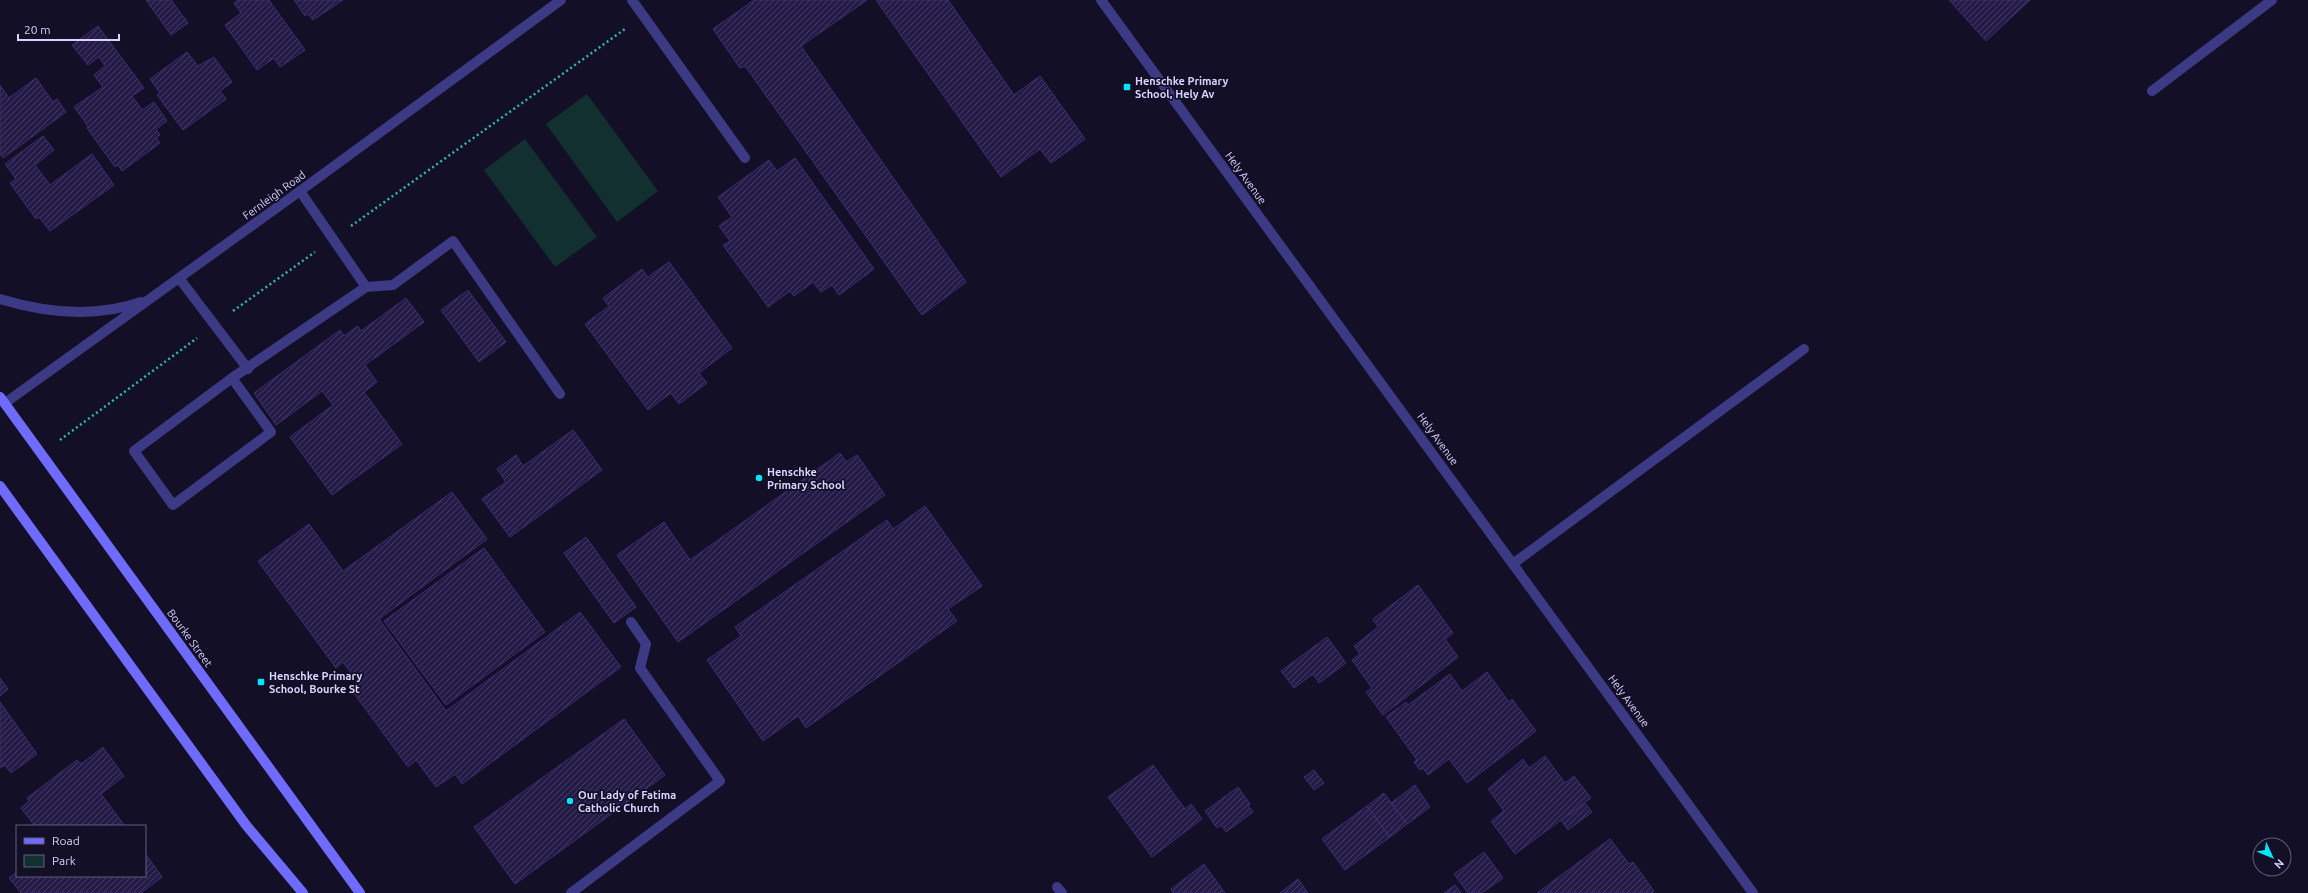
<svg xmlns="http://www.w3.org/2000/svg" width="2308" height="893" viewBox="0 0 2308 893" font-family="Ubuntu,sans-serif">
<defs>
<pattern id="building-hatch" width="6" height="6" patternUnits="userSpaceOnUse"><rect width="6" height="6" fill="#241b47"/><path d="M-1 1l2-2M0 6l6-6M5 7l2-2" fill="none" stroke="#433b63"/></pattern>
</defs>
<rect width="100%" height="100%" fill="#130f26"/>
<path fill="#12302f" d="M587,94L658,191L617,222L546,124Z
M525,139L597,237L555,267L484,170Z"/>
<path fill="url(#building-hatch)" stroke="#3b2d73" d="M146,0H171L188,23L171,35Z
M238,0H269L305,50L280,67L274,58L257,70L225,25L241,13L234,3Z
M294,0H343L313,20L308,14L305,16Z
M754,0H867L801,46L966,282L922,315L745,66L740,68L713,29Z
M876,0H948L1014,95L1040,76L1085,139L1051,163L1040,149L1001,177Z
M1949,0H2030L1986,41Z
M98,26L144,88L132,96L142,110L154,102L167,121L156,129L160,135L156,138L160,143L122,171L118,165L115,167L87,128L88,126L74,107L103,87L94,75L105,66L99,57L88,65L72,45Z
M187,52L198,66L214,57L232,82L220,91L226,99L183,130L157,95L160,93L150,79Z
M36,78L53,102L57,99L66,112L3,158L0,154V85L9,98Z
M43,136L54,150L35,165L50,185L92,154L114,185L50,231L39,217L36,219L10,183L16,179L5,164Z
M795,158L874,269L839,295L832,285L821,292L813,282L794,296L790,291L768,307L723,245L730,241L719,226L732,217L718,197L769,160L777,171Z
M669,262L732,348L699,373L707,383L679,404L671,393L648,410L585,324L609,306L603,298L642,269L648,277Z
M468,290L506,342L479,362L441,310Z
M406,298L424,322L365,365L377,382L364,392L402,444L332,495L290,437L333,405L322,391L276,425L254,393L340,330L344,336L358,326L361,331Z
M573,430L602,470L510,537L482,499L506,482L497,469L516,455L523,466Z
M840,453L846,462L857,455L885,495L678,642L617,555L664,522L690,560Z
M452,492L487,539L379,619L446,711L580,612L621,667L462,784L455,774L436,787L416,760L408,767L350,688L358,682L343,662L336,668L258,561L309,524L343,571Z
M925,506L982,586L948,609L957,621L806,728L798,716L763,741L707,660L741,636L735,627L887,520L893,529Z
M586,537L636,607L614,623L564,553Z
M484,548L545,632L446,705L384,621Z
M1418,585L1453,633L1445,639L1458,657L1383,715L1366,692L1372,688L1352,660L1360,654L1354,646L1378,627L1373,619Z
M1327,637L1346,663L1319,683L1313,674L1294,688L1281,671Z
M1487,672L1509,702L1512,699L1536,731L1467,783L1449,759L1428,775L1423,768L1420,770L1414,762L1417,760L1386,717L1406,702L1408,705L1450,674L1462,691Z
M0,678L8,689L0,696Z
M0,702L37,754L11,773L5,765L0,768Z
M624,719L665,775L515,884L474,827Z
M103,747L124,776L101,794L125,826H35L21,808L29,801L27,798L77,760L81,764Z
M1545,756L1565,783L1574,776L1591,798L1515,854L1491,821L1504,811L1488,789L1523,759L1529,768Z
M1153,765L1185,809L1191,804L1202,819L1152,857L1108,797Z
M1314,770L1324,783L1314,790L1304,777Z
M1415,785L1430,807L1407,824L1391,803Z
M1238,787L1250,804L1248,805L1253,812L1226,832L1221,825L1217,828L1205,811Z
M1384,793L1407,824L1390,837L1367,806Z
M1585,803L1592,812L1568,830L1561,820Z
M1367,806L1390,837L1345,870L1322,839Z
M1610,839L1629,864L1633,862L1654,891L1652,893H1537Z
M1484,852L1503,878L1482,893H1468L1454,874Z
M145,853L162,877L141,893H21L9,878L17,872V876H145Z
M1204,864L1225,893H1173L1171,889Z
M1298,879L1308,893H1280Z
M1455,885L1461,893H1444Z"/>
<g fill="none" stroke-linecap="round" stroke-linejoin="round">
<path stroke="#2fb8b0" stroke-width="2.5" stroke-dasharray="2 3" stroke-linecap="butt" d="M351,226L625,29
M233,311L315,252
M60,440L197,338"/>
<path stroke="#3d3a85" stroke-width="10" d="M632,0L745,158
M2152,91L2272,0
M300,191L366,287
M179,278L248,369
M232,378L271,432L173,505L134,451L232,378L366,287L393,285L453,241L560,394
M1514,563L1804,349
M571,893L720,781L640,668L646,644L631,622"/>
<path stroke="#3d3a85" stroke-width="10" d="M1101,0L1753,893
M1057,887L1062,893"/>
<path stroke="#3d3a85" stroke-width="10" d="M0,299C46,313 95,318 141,302
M5,403L300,191L561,0"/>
<path stroke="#6f6bff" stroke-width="10" d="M0,397L360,893
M0,486L246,825L303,893"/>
</g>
<g fill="#00e5ff" stroke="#130f26" stroke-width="1.5">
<rect x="1123" y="83" width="8" height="8" rx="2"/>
<circle cx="759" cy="478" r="4"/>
<rect x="257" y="678" width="8" height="8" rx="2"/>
<circle cx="570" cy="801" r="4"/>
</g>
<g text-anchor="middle" stroke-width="3.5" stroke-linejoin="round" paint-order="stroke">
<g font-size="11" font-weight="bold" fill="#d9d4ff" stroke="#130f26" text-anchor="start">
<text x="1135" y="85">Henschke Primary<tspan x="1135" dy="13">School, Hely Av</tspan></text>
<text x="767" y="476">Henschke<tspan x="767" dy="13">Primary School</tspan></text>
<text x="269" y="680">Henschke Primary<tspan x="269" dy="13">School, Bourke St</tspan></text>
<text x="578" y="799">Our Lady of Fatima<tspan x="578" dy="13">Catholic Church</tspan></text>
</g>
<g font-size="11" fill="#d9d4ff" stroke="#130f26">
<text transform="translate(1246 178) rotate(54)" y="4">Hely Avenue</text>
<text transform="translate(274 195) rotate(-36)" y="4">Fernleigh Road</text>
<text transform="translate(1438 439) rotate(54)" y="4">Hely Avenue</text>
<text transform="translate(190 638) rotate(54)" y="4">Bourke Street</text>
<text transform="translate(1629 701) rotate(54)" y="4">Hely Avenue</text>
</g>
</g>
<rect x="16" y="825" width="130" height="52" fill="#130f26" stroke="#625e7d"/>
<rect x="24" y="838" width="20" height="6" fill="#6f6bff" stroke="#625e7d"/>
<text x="52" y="845" font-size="12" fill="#d9d4ff">Road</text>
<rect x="24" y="855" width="20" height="12" fill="#12302f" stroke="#625e7d"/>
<text x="52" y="865" font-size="12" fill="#d9d4ff">Park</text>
<g transform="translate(2272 857) rotate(134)"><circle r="19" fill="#130f26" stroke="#625e7d"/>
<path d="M0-3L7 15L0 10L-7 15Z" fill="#00e5ff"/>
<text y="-6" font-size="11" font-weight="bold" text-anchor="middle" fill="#d9d4ff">N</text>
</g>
<path d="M18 34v6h101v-6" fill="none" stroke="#d9d4ff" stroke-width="2"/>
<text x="24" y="34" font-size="12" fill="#d9d4ff" stroke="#130f26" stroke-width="3" paint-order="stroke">20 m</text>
</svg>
